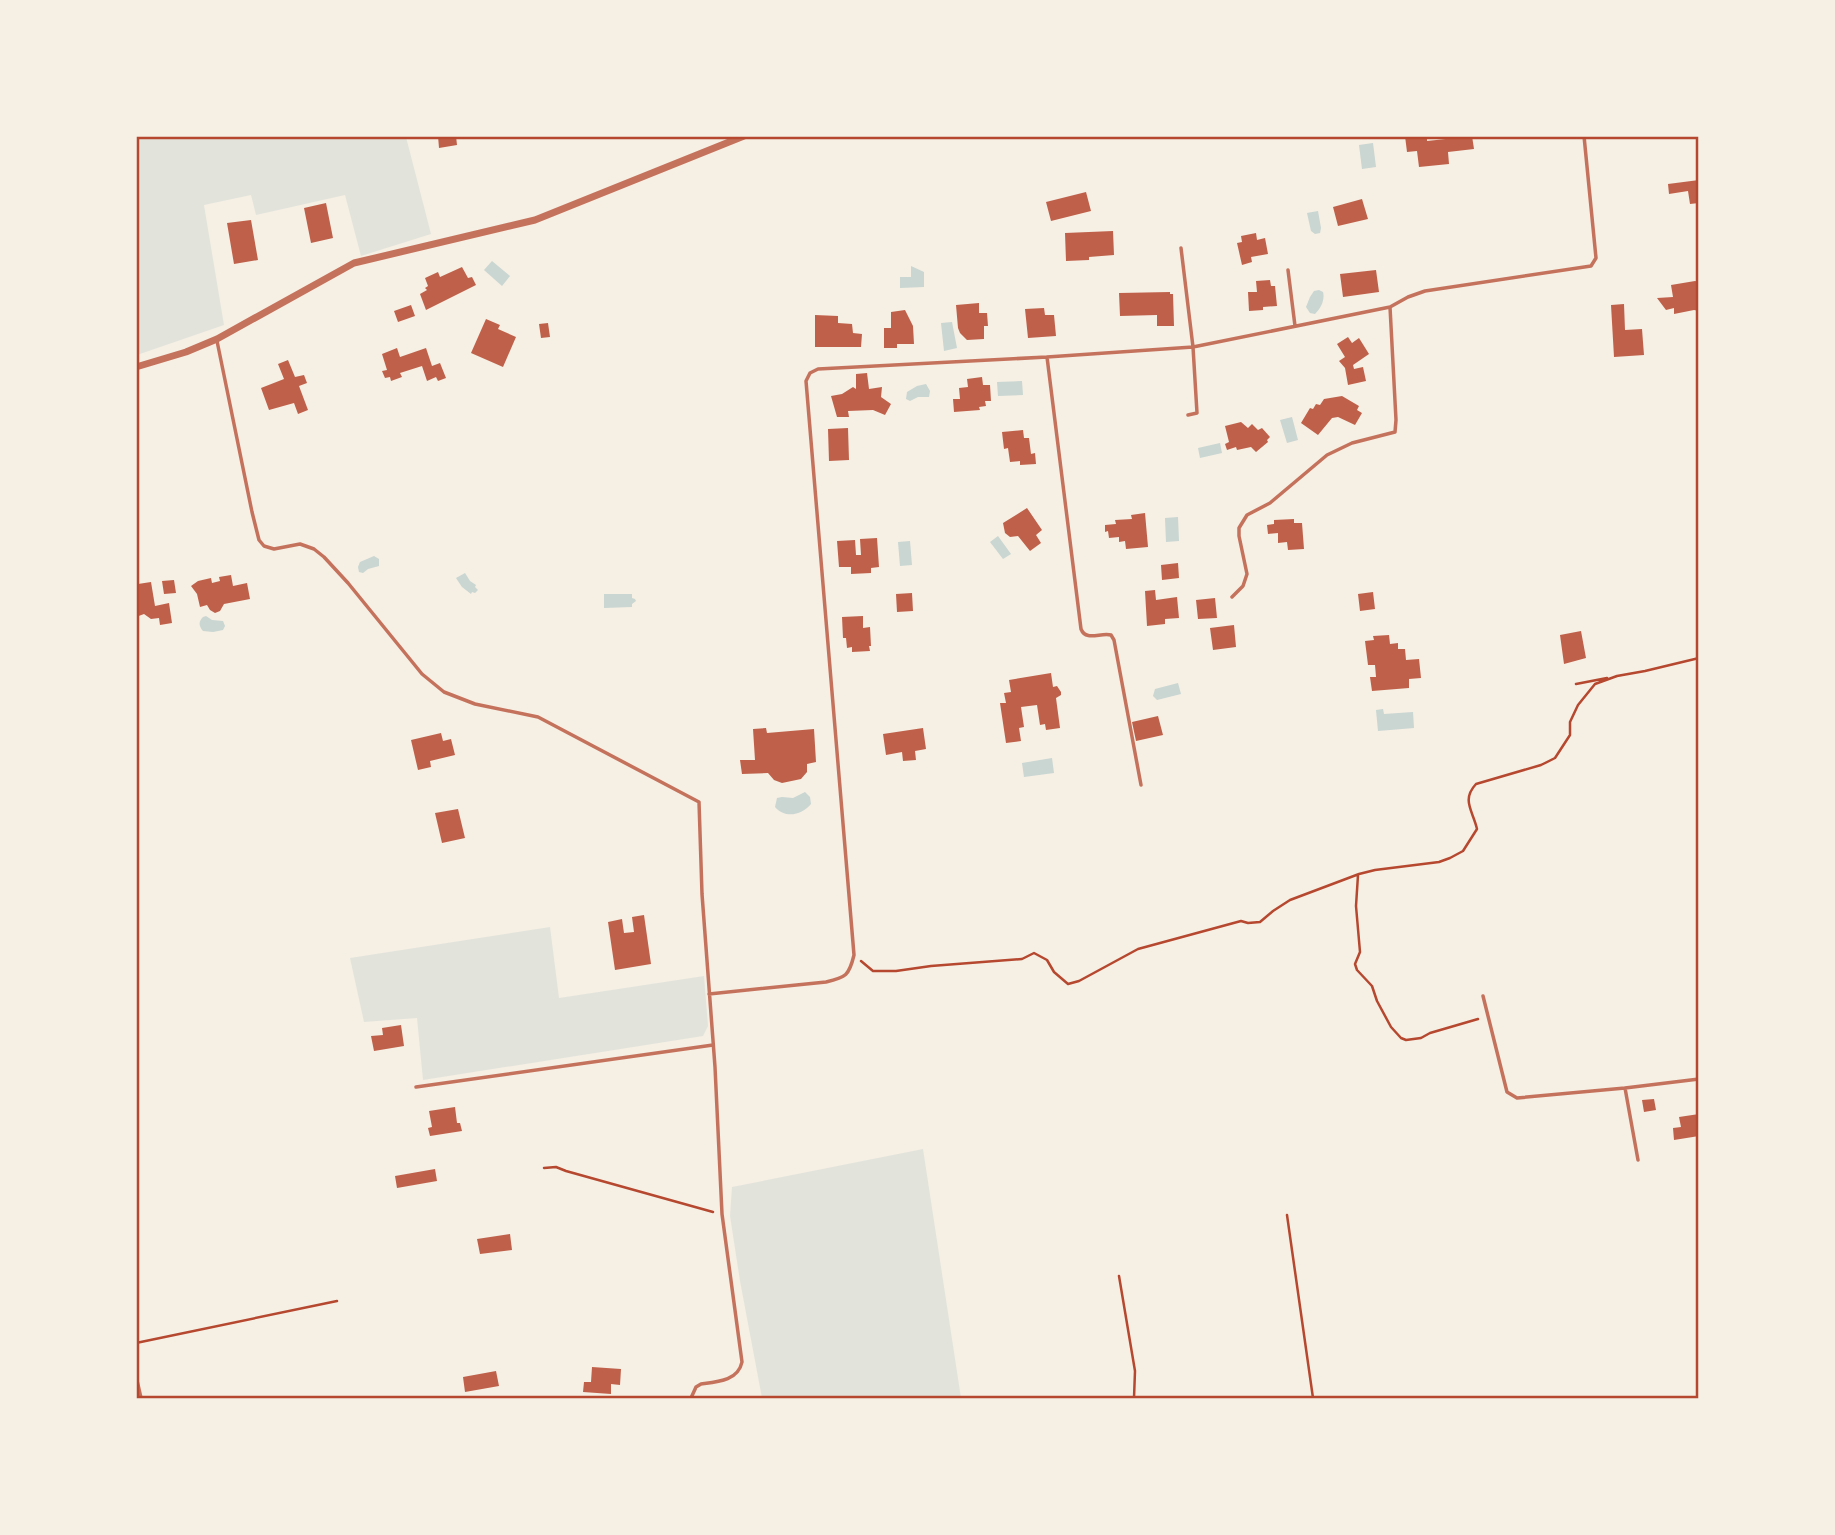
<svg xmlns="http://www.w3.org/2000/svg" width="1835" height="1535" viewBox="0 0 1835 1535" font-family="'PT Sans',sans-serif">
<rect width="100%" height="100%" fill="#f6efe4"/>
<path fill="#e2e4dc" d="M137,136L406,137L431,234L361,256L345,195L256,215L251,195L204,205L224,325L137,355Z
M550,927L559,998L704,976L708,1026L703,1036L423,1080L417,1018L364,1022L350,958Z
M923,1149L961,1398H762L740,1281L730,1216L732,1187Z"/>
<path fill="#c9d6d2" d="M1373,143L1376,167L1362,169L1359,145Z
M1318,211L1321,228L1320,233L1315,234L1311,231L1307,213Z
M492,261L510,276L502,286L484,270Z
M911,266L924,272V287L900,288V277H911Z
M1319,290L1323,292C1325,300 1321,308 1315,314L1310,313L1306,307L1310,297L1314,291Z
M952,322L957,348L944,351L941,323Z
M1022,381L1023,395L998,396L997,382Z
M926,384L930,391L929,397H918L910,401L906,399L907,392L917,386Z
M1292,417L1298,440L1287,443L1280,420Z
M1220,443L1222,453L1200,458L1198,448Z
M1178,517L1179,541L1166,542L1165,518Z
M998,536L1011,554L1003,559L990,542Z
M910,541L912,565L900,566L898,542Z
M374,556L379,559V566L368,569L363,573L359,572L358,567L360,562Z
M465,573L470,581L476,585L475,587L478,590L475,593L472,592L471,594L462,587L456,578Z
M604,594H632V598L635,599L636,601L632,604V607L604,608Z
M206,616L212,620L223,621L225,626L223,630L213,632L203,631C199,626 198,622 203,617Z
M1178,683L1181,694L1157,700L1153,696L1155,689Z
M1383,709L1384,714L1413,712L1414,728L1378,731L1376,710Z
M1052,758L1054,773L1024,777L1022,763Z
M805,792L810,797L811,804C802,815 785,819 775,807L777,798L782,797L793,798Z"/>
<path fill="#bf614a" d="M438,136H456L457,145L439,148Z
M1405,136H1427V141L1455,138L1454,136H1472L1474,149L1448,152L1449,164L1419,167L1417,151L1407,152Z
M1699,180V203L1690,204L1688,191L1669,194L1668,184Z
M1086,192L1091,211L1051,221L1046,202Z
M1362,199L1368,219L1338,226L1333,207Z
M326,203L333,238L311,243L304,208Z
M251,220L258,260L234,264L227,223Z
M1113,231L1114,255L1089,257V260L1066,261L1065,233Z
M1256,233L1257,240L1265,238L1268,254L1251,257L1252,262L1242,265L1237,243L1242,242L1241,236Z
M462,267L468,278L472,277L476,285L426,310L420,294L427,290L425,288L428,286L425,278L438,272L440,277Z
M1376,270L1379,292L1343,297L1340,274Z
M1270,280L1271,286H1275L1277,306L1263,307V310L1249,311L1248,292H1257L1256,281Z
M1695,281L1699,282V311L1694,310L1674,314V308L1666,310L1657,298L1673,297L1671,285Z
M1170,292V294H1173L1174,326H1157V315L1120,316L1119,293Z
M979,303V313H987L988,326H984V339L967,340L960,333L958,328L956,305Z
M1624,304L1625,330L1642,329L1644,355L1614,357L1611,305Z
M411,305L415,316L398,322L394,311Z
M1044,308L1045,315H1054L1056,336L1028,338L1025,309Z
M905,310L913,326L914,344H897V348H884V328H891V312Z
M815,315L838,316V323L852,324L853,333L862,334L861,347H815Z
M486,319L500,325L498,329L516,337L503,367L471,353Z
M548,323L550,337L541,338L539,324Z
M1348,337L1352,343L1359,338L1369,354L1353,365L1354,369L1363,367L1366,381L1348,385L1345,368L1339,361L1345,357L1337,344Z
M397,348L400,357L426,348L432,366L440,363L446,378L438,381L436,377L427,381L422,366L400,373L402,377L391,381L390,377L385,378L382,371L387,370L382,354Z
M288,360L295,377L304,375L307,383L299,386L308,410L298,414L294,403L269,410L261,388L284,379L278,364Z
M867,373L869,389L882,387L881,397L891,404L885,415L873,410L848,411L849,417H837L831,396L842,394L853,387L856,389V374Z
M982,377L983,385H990L991,401H985L986,406L979,407L980,410L954,412L953,399H960L959,388L968,387L967,379Z
M1342,396L1359,406L1357,410L1362,413L1355,425L1338,417L1332,418L1318,435L1301,423L1310,408L1313,409L1316,404L1320,405L1324,399Z
M1241,422L1248,428L1252,424L1258,430L1262,428L1270,437L1267,440L1268,442L1256,452L1251,447L1237,450L1236,447L1227,450L1225,444L1229,442L1225,426Z
M848,428L849,460L829,461L828,429Z
M1023,430L1024,438H1029L1031,454L1035,453L1036,464L1020,465V461L1010,462L1008,448L1004,449L1002,432Z
M1027,508L1042,530L1036,535L1041,543L1030,551L1018,536L1010,537L1005,533L1003,523Z
M1145,513L1148,547L1126,549L1125,541L1119,542V537L1109,538L1108,531L1105,532V525L1116,524L1115,520L1132,519L1131,515Z
M1294,519V523H1302L1304,549L1288,550L1287,542L1278,543V533L1268,534L1267,525L1274,524V520Z
M877,538L879,567L871,568V573L851,574V567H839L837,541L855,540L856,555H861L860,539Z
M1178,563L1179,578L1162,580L1161,565Z
M231,575L233,586L247,583L250,599L224,604L220,611L215,613L210,610L207,605L200,607L197,594L191,586L198,581L211,578L212,583L220,581L219,577Z
M174,580L176,593L164,594L162,581Z
M151,582L155,606L169,603L172,623L160,625L159,618L151,619L144,614L136,617V587H138V584Z
M1155,590L1156,600L1177,597L1179,618L1165,619V624L1147,626L1145,591Z
M1373,592L1375,609L1360,611L1358,594Z
M912,593L913,611L897,612L896,594Z
M1215,598L1217,618L1198,619L1196,600Z
M863,616V628L870,627L871,646H869L870,651L852,652V647L847,648L846,638H843L842,617Z
M1234,625L1236,647L1213,650L1210,628Z
M1581,631L1586,658L1564,664L1560,635Z
M1389,635L1390,644L1398,643V649H1405L1406,660L1419,659L1421,678L1409,679V688L1372,691L1370,677H1376L1375,665H1368L1365,641L1374,640L1373,636Z
M1051,673L1053,687L1057,686L1061,692V695L1056,698L1060,728L1046,730L1045,724L1040,725L1037,705L1021,707L1024,727L1019,728L1021,741L1006,743L1000,703H1006L1004,693L1011,692L1009,680Z
M1158,716L1163,735L1136,741L1132,722Z
M766,728L767,733L814,729L816,762L807,764V772L801,779L782,783L774,780L768,773L742,774L740,760H755L753,729Z
M923,728L926,749L915,751L916,760L903,761L902,752L886,755L883,734Z
M441,733L443,741L451,739L455,755L430,761L431,767L418,770L411,740Z
M458,809L465,838L442,843L435,813Z
M644,915L651,964L615,970L608,922L622,919L624,933L634,932L632,917Z
M401,1025L404,1046L374,1051L371,1036L383,1035L382,1028Z
M1654,1099L1656,1110L1644,1112L1642,1100Z
M455,1107L457,1123H460L462,1131L430,1136L428,1128L432,1127L429,1111Z
M1699,1114V1136L1674,1140L1673,1128L1681,1127L1679,1117Z
M435,1169L437,1181L397,1188L395,1176Z
M510,1234L512,1250L480,1254L477,1239Z
M592,1367L621,1369L620,1385L611,1384V1394L583,1392L584,1382H591Z
M496,1371L499,1386L465,1392L463,1377Z"/>
<g fill="none" stroke-linecap="round" stroke-linejoin="round">
<path stroke="#b5482f" stroke-width="2.5" d="M1617,676L1645,671L1699,658
M1576,684L1607,678
M1358,875L1356,906L1360,952L1355,964L1357,970L1372,986L1377,1001L1391,1027L1401,1038L1406,1040L1421,1038L1430,1033L1478,1019
M861,961L873,971H896L931,966L1022,959L1034,953L1047,960L1054,972L1068,984L1079,981L1138,949L1241,921L1248,923L1260,922L1273,911L1290,900L1359,874L1375,870L1439,862L1450,858L1463,851L1477,829C1473,811 1461,800 1476,784L1541,765L1555,758L1570,735V722L1578,705L1595,684L1617,676
M544,1168L556,1167L566,1171L713,1212
M1287,1215L1313,1398
M1119,1276L1135,1371L1134,1398
M136,1343L337,1301"/>
<path stroke="#c5725c" stroke-width="3.5" d="M1181,248L1193,347L1197,413L1188,415
M1288,270L1295,326
M217,341L252,512L259,540L264,546L274,549L300,544L314,549L324,557L348,583L422,674L444,692L475,704L538,717L699,802L702,894L715,1067L722,1214L742,1362C738,1381 717,1382 701,1384L696,1387L691,1398
M1047,357L1081,629C1086,642 1101,632 1111,635L1114,640L1141,785
M1232,597L1243,586L1247,574L1239,536V528L1247,515L1270,503L1327,455L1352,443L1395,432L1396,420L1390,307
M709,994L826,982C846,977 849,976 854,955L806,381L810,373L818,369L1047,357L1193,347L1390,307L1408,297L1425,291L1591,266L1596,258L1584,136
M1483,996L1507,1092L1517,1098L1625,1088
M416,1087L713,1045
M1638,1160L1625,1088L1699,1079
M136,1376L141,1398"/>
<path stroke="#c5725c" stroke-width="7" d="M136,367L186,352L217,339L354,263L535,220L744,136"/>
</g>
<rect width="1835" height="1535" fill="none" stroke="#f6efe4" stroke-width="276"/>
<rect x="138" y="138" width="1559" height="1259" fill="none" stroke="#b5482f" stroke-width="2.5"/>
</svg>
